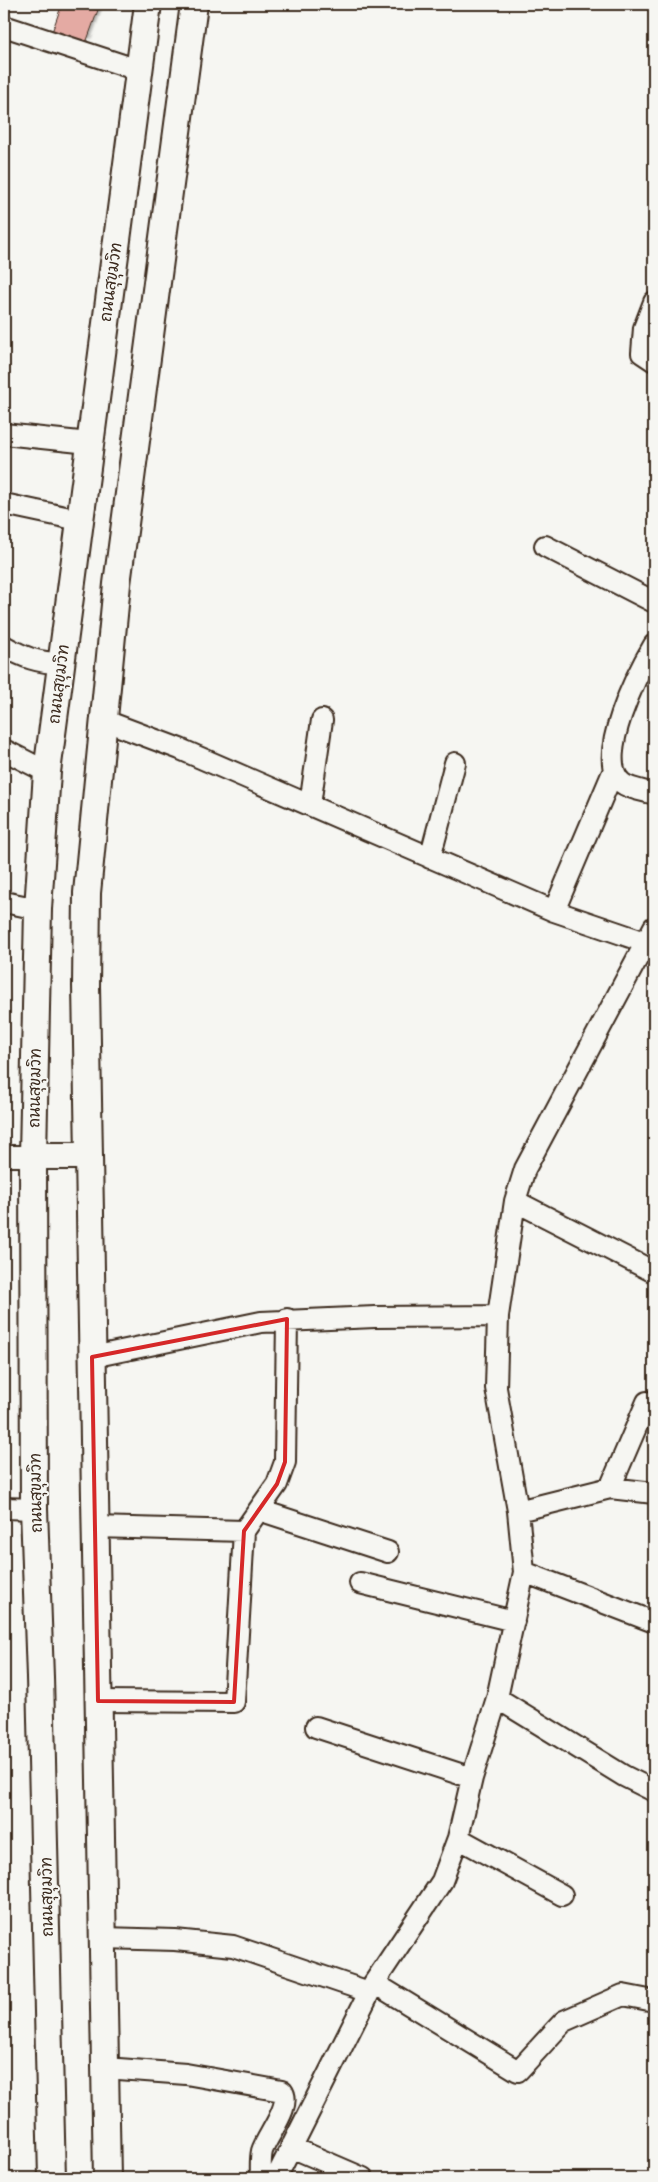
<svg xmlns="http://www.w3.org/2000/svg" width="658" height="2182" viewBox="0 0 658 2182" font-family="'Indie Flower','Playpen Sans Thai',sans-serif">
<defs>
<filter id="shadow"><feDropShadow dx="4.5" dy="-4.5" stdDeviation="1" flood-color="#0004"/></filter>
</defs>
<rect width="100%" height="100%" fill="#f6f6f2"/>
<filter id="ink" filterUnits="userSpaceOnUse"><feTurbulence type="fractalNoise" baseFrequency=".02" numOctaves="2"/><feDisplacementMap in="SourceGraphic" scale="10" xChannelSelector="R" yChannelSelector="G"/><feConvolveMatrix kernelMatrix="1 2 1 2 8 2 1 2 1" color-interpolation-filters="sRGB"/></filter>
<g filter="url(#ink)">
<path fill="#e4aaa3" stroke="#3b2a1e" filter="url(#shadow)" d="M62,4H80L98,10L86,43L52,32Z"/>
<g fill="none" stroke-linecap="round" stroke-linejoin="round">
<g stroke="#3b2a1e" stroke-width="24">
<path id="minor" d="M4,26L138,70
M654,302L644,328L642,353L654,361
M4,434L89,443
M4,504L79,520
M545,546L654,602
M654,645C639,670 593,759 622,783C629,789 645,791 654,794
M4,646C23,657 38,663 61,663
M103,720L180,749L554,911L654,945
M4,750L47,772
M310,805L322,720
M430,858L455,763
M4,902L38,909
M554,911L613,772
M4,1156H33
M515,1201L654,1272
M92,1357L261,1322L375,1317L498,1316
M610,1488L647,1402
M4,1508L34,1509
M259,1510L388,1552
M518,1511L610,1488L654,1493
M95,1527L244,1531
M524,1572L654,1622
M360,1583L514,1621
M497,1698L624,1776L654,1791
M98,1701L234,1702L244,1531L277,1484L285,1462L287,1319
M316,1727L472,1778
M458,1838L562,1895
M103,1938L175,1940L233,1946L369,1992
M374,1983L518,2071L564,2021L623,1995L654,2001
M105,2068L186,2074L282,2091C293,2105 267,2135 262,2151C260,2160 261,2169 261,2178
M291,2147L363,2178
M276,2178L374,1983L442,1881L458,1838L472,1778L497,1698L524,1572L518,1511L496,1388L498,1316L515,1201L525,1169L654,927"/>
</g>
<g stroke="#3b2a1e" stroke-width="30">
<path id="major" d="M33,1156H89
M52,2178L40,1677L34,1509L33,1156L38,909L47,772L148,4
M107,2178L86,986L87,893L117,584L194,4"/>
</g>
<use href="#minor" stroke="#f6f6f2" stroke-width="20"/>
<use href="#major" stroke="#f6f6f2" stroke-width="26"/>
</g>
</g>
<path fill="none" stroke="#d62828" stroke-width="4" stroke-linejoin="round" d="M287,1319L285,1462L277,1484L244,1531L234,1702L98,1701L92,1357Z"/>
<g text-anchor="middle" stroke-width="4" stroke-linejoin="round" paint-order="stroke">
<g font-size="16" fill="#3b2a1e" stroke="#f6f6f2">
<text transform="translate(110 282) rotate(-82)" y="6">ถนนสุขุมวิท</text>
<text transform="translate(58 684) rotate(-83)" y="6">ถนนสุขุมวิท</text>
<text transform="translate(34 1088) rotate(-89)" y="6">ถนนสุขุมวิท</text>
<text transform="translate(35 1493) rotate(-91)" y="6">ถนนสุขุมวิท</text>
<text transform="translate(46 1897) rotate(-91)" y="6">ถนนสุขุมวิท</text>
</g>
</g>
<rect width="658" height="2182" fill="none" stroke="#f6f6f2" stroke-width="20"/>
<rect x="10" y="10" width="638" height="2162" fill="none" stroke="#3b2a1e" stroke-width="2" filter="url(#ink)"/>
</svg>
